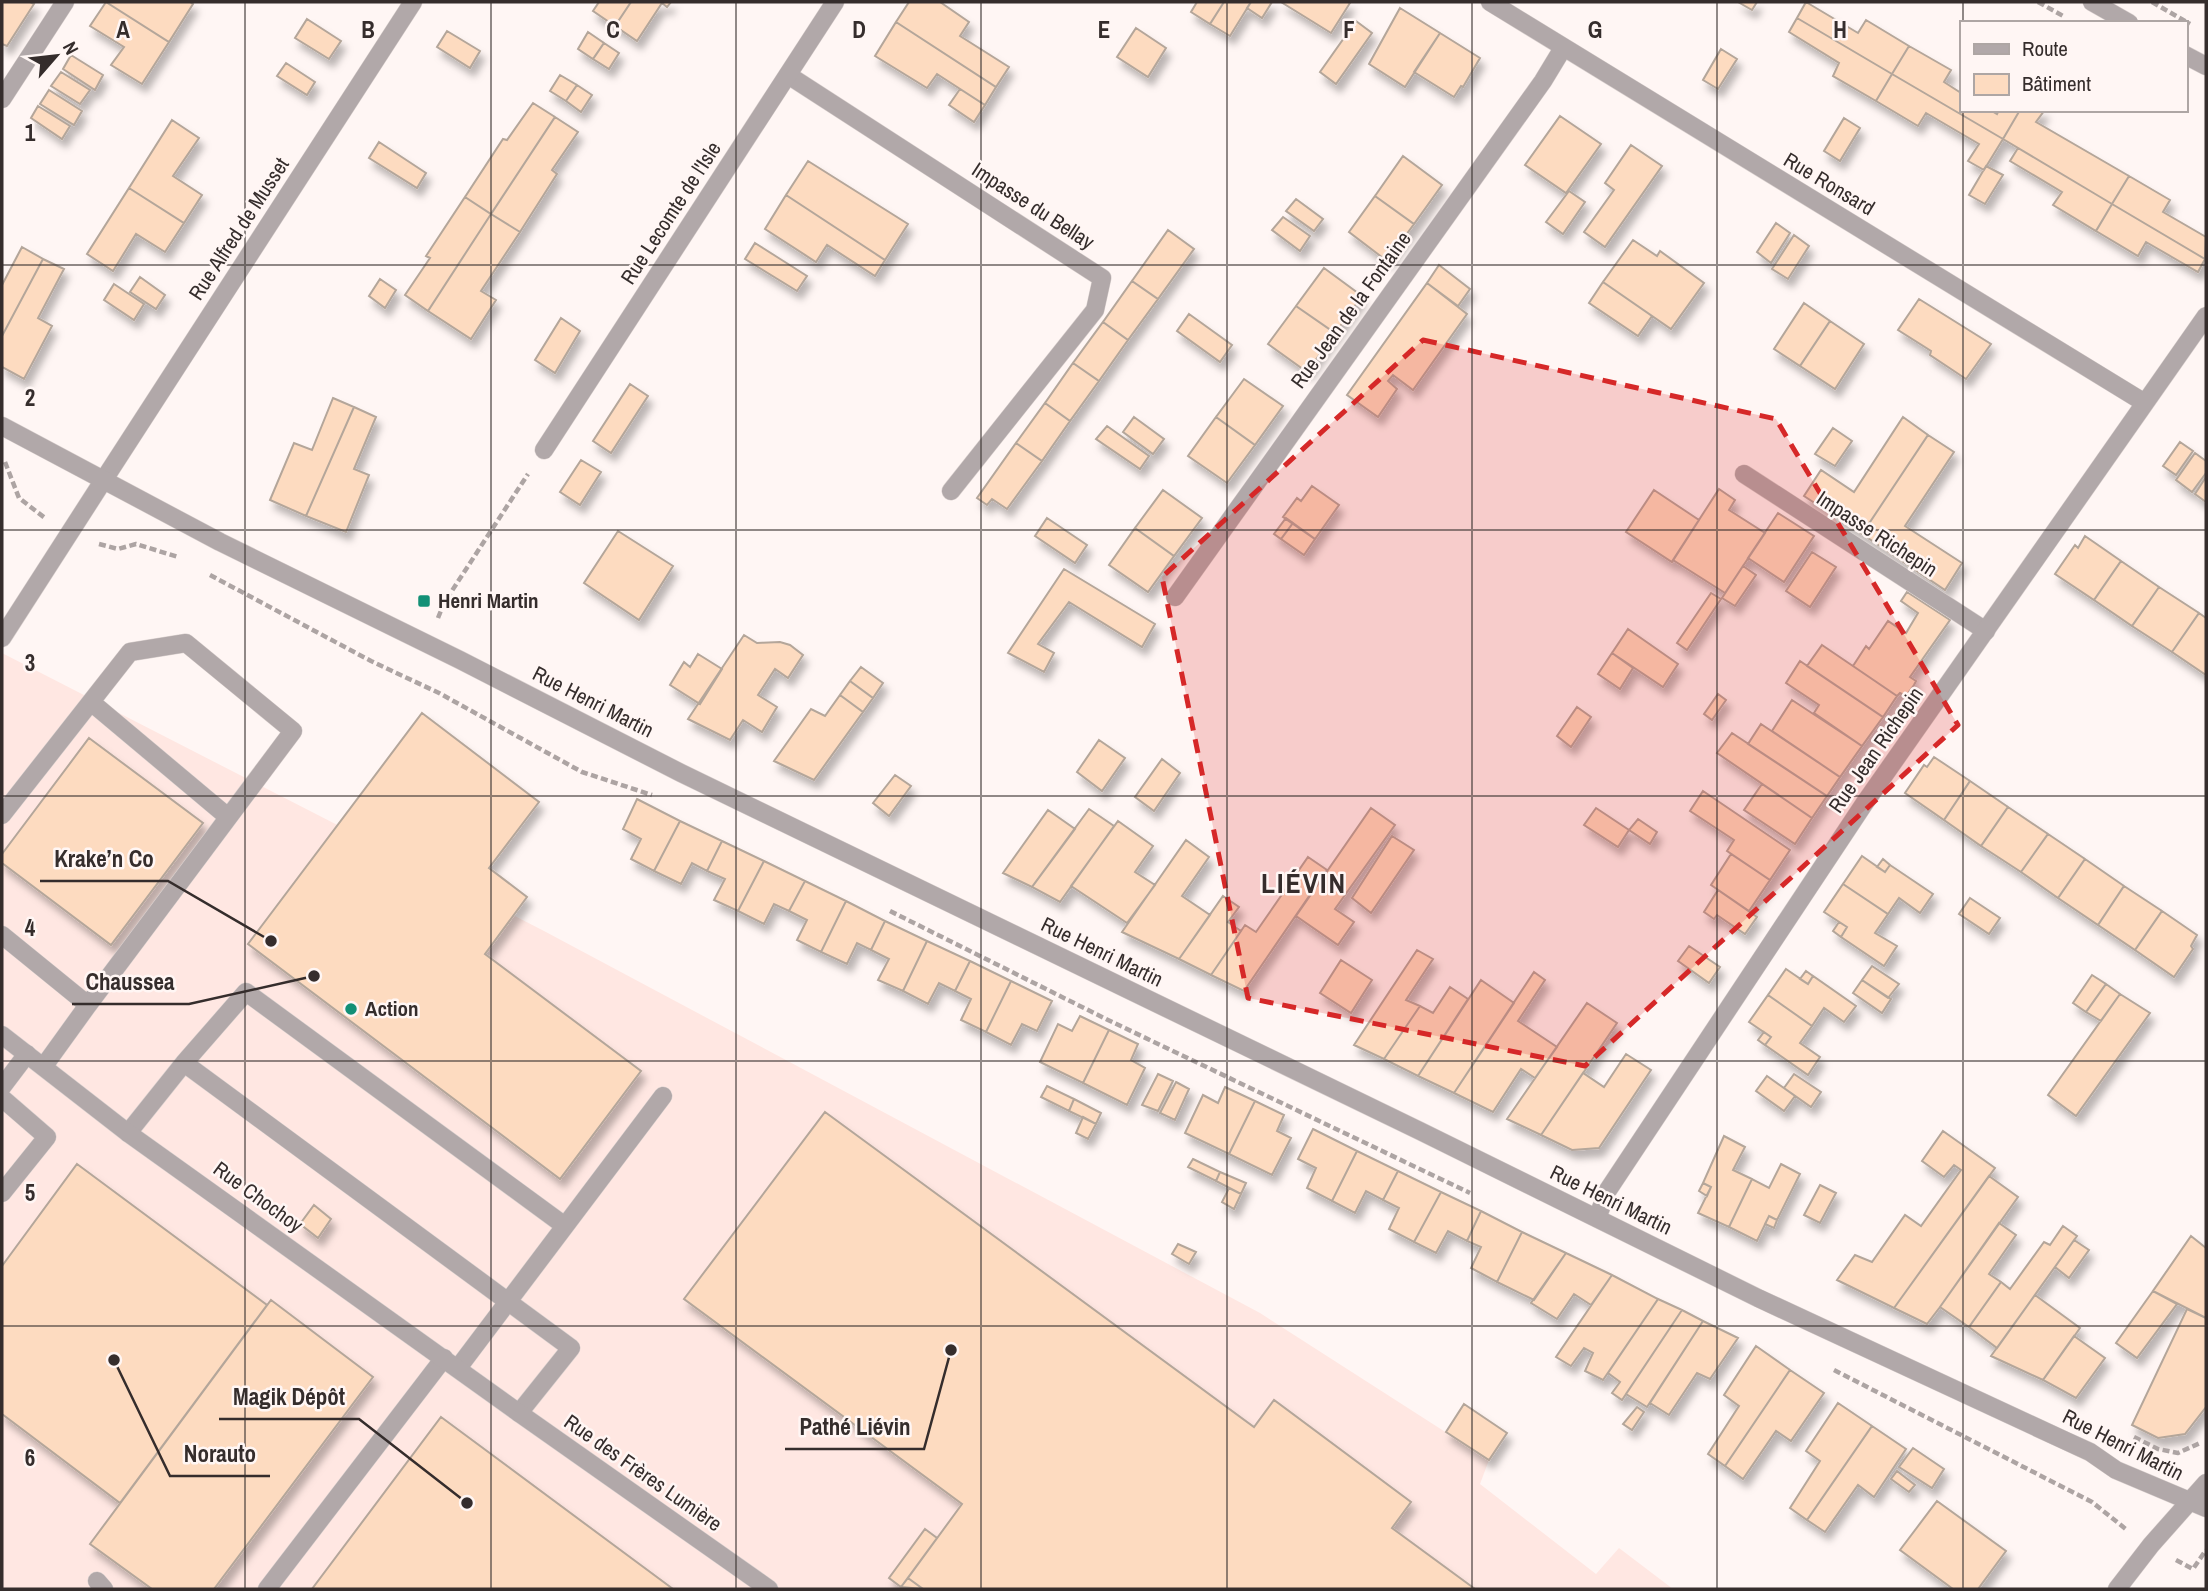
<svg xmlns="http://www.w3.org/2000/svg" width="2208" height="1591" viewBox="0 0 2208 1591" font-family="'Archivo Narrow',sans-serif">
<defs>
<filter id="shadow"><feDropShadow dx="4.5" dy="8" stdDeviation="3.5" flood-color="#0004"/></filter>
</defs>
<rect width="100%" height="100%" fill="#fff6f4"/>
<path fill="#ffe7e2" d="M2,653L544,931L1260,1313L1489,1460L1480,1484L1596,1574L1619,1548L1673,1589H2Z"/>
<path fill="#fddbc0" stroke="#b4a69a" stroke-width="2" filter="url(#shadow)" d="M2,2H30L34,4L7,46L2,44Z
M106,2H190L193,4L169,42Z
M106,2L169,42L142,84L111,65L124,47L90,26Z
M599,2H631L615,26L593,11Z
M631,2H671L667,7L662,3L637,41L615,26Z
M909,2H940L969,22L960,36L1009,67L996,87L896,22Z
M1197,2H1224L1210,24L1191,12Z
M1224,2H1251L1230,36L1210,24Z
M1251,2H1272L1262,18L1247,8Z
M1281,2H1348L1350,3L1331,33Z
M1738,2H1757L1752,10Z
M1806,2L1858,33L1866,20L1909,46L1892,74L1797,18Z
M1400,8L1440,33L1405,87L1369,64Z
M1797,18L1892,74L1876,101L1833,76L1839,63L1789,32Z
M307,19L341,41L329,59L295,38Z
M1356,21L1372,33L1336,84L1320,72Z
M896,22L996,87L985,105L937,74L927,88L875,56Z
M1136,28L1166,48L1148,77L1117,57Z
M447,31L480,51L470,68L437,47Z
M588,32L604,43L593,59L578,49Z
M1440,33L1480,58L1463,87L1461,86L1454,97L1414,72Z
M604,43L619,53L609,69L593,59Z
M1909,46L1951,70L1944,82L1961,93V110H1990L1997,114L1999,110H2020L2003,139L1892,74Z
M1721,49L1737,59L1718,89L1703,80Z
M71,55L103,75L95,90L63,69Z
M286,63L315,82L307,95L277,76Z
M61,72L90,90L80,104L51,86Z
M1892,74L2003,139L1984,170L1968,161L1979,144L1926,113L1918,126L1876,101Z
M560,75L577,85L566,101L550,91Z
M577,85L592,95L581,112L566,101Z
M960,89L985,105L974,122L949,105Z
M49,90L82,111L74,125L40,104Z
M533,103L555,117L491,214L465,197L503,139L507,140Z
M38,106L70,126L62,139L31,118Z
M2020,110H2042L2044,111L2036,122L2129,176L2112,204L2003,139Z
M1560,116L1601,144L1566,193L1525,165Z
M555,117L578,132L552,170L557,174L520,232L491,214Z
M1844,118L1860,128L1840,161L1824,151Z
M172,120L199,138L173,176L202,195L184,223L129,188Z
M379,142L426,173L417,188L369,158Z
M1631,145L1662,166L1605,247L1584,232L1614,190L1605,183Z
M2018,148L2112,204L2096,231L2053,205L2062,192L2010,161Z
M1403,156L1442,185L1414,224L1375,196Z
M808,161L908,224L885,260L786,195Z
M1986,166L2003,175L1985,204L1969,195Z
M2129,176L2170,200L2163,212L2206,237L2205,259L2112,204Z
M129,188L184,223L165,252L136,234L113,271L87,254Z
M1569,191L1585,202L1563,234L1546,222Z
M786,195L885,260L875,276L827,245L816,262L765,229Z
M1375,196L1414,224L1387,261L1349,232Z
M465,197L491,214L428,311L405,295L430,258L426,256Z
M1296,199L1323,219L1314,231L1286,211Z
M2112,204L2205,259L2198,272L2146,242L2138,256L2096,231Z
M491,214L520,232L481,291L496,300L471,339L428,311Z
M1283,217L1310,236L1300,251L1272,230Z
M1776,223L1790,233L1771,263L1757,252Z
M1168,230L1194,249L1158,299L1132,281Z
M1794,235L1809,246L1788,279L1772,269Z
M1633,240L1657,256L1660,251L1704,283L1671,329L1603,282Z
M755,243L807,276L797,291L745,259Z
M22,247L43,259L2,336V285Z
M43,259L64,269L38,318L52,326L24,379L2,367V336Z
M1439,265L1470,289L1458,306L1427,283Z
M1324,268L1362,296L1335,333L1296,306Z
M140,277L165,295L156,309L130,292Z
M380,279L396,290L385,308L369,296Z
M1132,281L1158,299L1128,340L1103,322Z
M1603,282L1652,316L1638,336L1589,303Z
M1427,283L1467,314L1413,390L1393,375L1388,381L1397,389L1378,417L1347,395Z
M114,284L144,304L134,320L104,300Z
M1919,299L1991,344L1966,379L1930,355L1931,351L1898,330Z
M1804,303L1830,321L1800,366L1774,349Z
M1296,306L1335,333L1307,372L1268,344Z
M1189,314L1232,345L1220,362L1177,331Z
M561,318L580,331L555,373L535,360Z
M1830,321L1864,344L1835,389L1800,366Z
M1103,322L1128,340L1099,381L1073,363Z
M1073,363L1099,381L1070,421L1045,403Z
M1244,379L1283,406L1255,445L1216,417Z
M630,384L648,396L611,453L593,441Z
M333,398L354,407L306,516L270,500L294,443L312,450Z
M1045,403L1070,421L1042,461L1016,443Z
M354,407L376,417L354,469L369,475L346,532L306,516Z
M1134,417L1164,439L1153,454L1123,432Z
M1216,417L1255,445L1227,483L1188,456Z
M1903,417L1928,435L1862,534L1804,496L1821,470L1854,492Z
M1107,426L1149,456L1140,469L1096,439Z
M1833,428L1852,441L1835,466L1815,454Z
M1928,435L1954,452L1905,526L1962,563L1945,590L1862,534Z
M2180,442L2193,451L2176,475L2163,466Z
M1016,443L1042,461L1007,509L992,499L987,505L977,498Z
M2195,453L2206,461V473L2192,492L2176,480Z
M581,460L601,472L580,505L560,492Z
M2206,477V502L2195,494Z
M1312,486L1339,505L1315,539L1283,517L1297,498L1301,501Z
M1719,489L1735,500L1729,510L1765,533L1725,593L1673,560Z
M1163,490L1202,518L1174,556L1135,528Z
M1654,490L1699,520L1672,562L1626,532Z
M1778,513L1814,536L1784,582L1748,558Z
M1047,518L1087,545L1075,563L1035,536Z
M1286,518L1293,523L1281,539L1274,534Z
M1293,523L1315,539L1304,555L1281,539Z
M1135,528L1174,556L1148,592L1109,565Z
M618,531L673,566L639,620L584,583Z
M2085,536L2121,561L2094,600L2055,574L2075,545L2078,548Z
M1812,552L1836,567L1810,607L1786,591Z
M2121,561L2159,587L2132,626L2094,600Z
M1743,566L1756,575L1735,606L1722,598Z
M1064,569L1155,624L1142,647L1069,602L1038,644L1054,653L1044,672L1008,653Z
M2159,587L2199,613L2172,652L2132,626Z
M1907,592L1950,620L1910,677L1916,681L1914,685L1906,696L1900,693L1897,696L1853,666L1866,646L1869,649L1888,621L1906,633L1918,613L1901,601Z
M1711,593L1721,599L1687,650L1677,643Z
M2199,613L2206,618V675L2172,652Z
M1628,629L1678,664L1663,687L1612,653Z
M744,635L757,643L780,642L790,645L803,655L788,678L775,669L758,695L777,707L762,732L743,720L730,740L688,719Z
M1822,645L1897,696L1883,717L1807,666Z
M1612,653L1633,668L1620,689L1598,674Z
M698,654L722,669L700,704L670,685L684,662L690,667Z
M1800,661L1883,717L1862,746L1814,713L1819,705L1786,683Z
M861,667L883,683L873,698L850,681Z
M850,681L873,698L863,712L840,695Z
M1718,694L1726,700L1712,720L1704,714Z
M840,695L863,712L814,780L774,761L811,709L825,716Z
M1792,700L1862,746L1840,777L1772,731Z
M1577,707L1591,717L1571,747L1557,736Z
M422,713L539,802L489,868L527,897L485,954L641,1071L560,1179L248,944Z
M1761,724L1840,777L1827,796L1748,744Z
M1732,733L1827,796L1812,818L1717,753Z
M89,738L203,823L111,945L2,863V854Z
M1099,740L1125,758L1102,791L1077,772Z
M1934,757L1970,781L1944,820L1905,793L1924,765L1927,767Z
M1162,759L1180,773L1154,811L1135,797Z
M895,775L911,786L889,816L873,803Z
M1970,781L2008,807L1981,846L1944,820Z
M1762,784L1812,818L1795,844L1744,810Z
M1703,791L1790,850L1770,880L1727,851L1734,840L1690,811Z
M637,799L680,821L654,871L631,859L641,839L623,829Z
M2008,807L2048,834L2021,872L1981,846Z
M1371,808L1395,825L1335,909L1354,922L1338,945L1296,916Z
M1596,808L1629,830L1618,847L1584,825Z
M1089,809L1114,826L1060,902L1032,887Z
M1048,810L1075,829L1032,887L1003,873Z
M1638,819L1657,832L1650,844L1629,830Z
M680,821L722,841L707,871L692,863L681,884L654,871Z
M1118,821L1153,846L1135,872L1155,885L1127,923L1071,886Z
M2048,834L2085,859L2058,898L2021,872Z
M1392,836L1414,850L1371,913L1352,898Z
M1186,840L1209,857L1182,896L1210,915L1179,959L1122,932Z
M722,841L764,861L738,911L714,900L725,879L707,871Z
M1731,854L1770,880L1749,911L1711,885Z
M1862,856L1885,872L1890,865L1933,894L1920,913L1899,898L1888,914L1843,884Z
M1308,857L1327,870L1244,991L1211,975L1245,925L1256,932Z
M1883,859L1890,865L1885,872L1877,867Z
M2085,859L2124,886L2098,925L2058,898Z
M764,861L805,881L789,911L774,904L764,924L738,911Z
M805,881L846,901L821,952L797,940L807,920L789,911Z
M1843,884L1888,914L1875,933L1897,946L1884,966L1841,937L1847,927L1824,912Z
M2124,886L2162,911L2135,950L2098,925Z
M1718,890L1757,917L1745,934L1717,915L1714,919L1704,912Z
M1223,896L1239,907L1228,922L1241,931L1211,975L1179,959Z
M1970,898L2000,918L1989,934L1959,914Z
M846,901L885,921L871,950L857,943L847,964L821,952Z
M2162,911L2197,935L2191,946L2193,949L2174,977L2135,950Z
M885,921L927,941L903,991L878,980L889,959L871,950Z
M1839,922L1847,927L1841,937L1833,931Z
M927,941L970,961L955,991L939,983L928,1004L903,991Z
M1689,946L1720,967L1709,983L1678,961Z
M1417,950L1433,959L1406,1000L1420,1006L1384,1059L1354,1045Z
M1341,960L1372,980L1351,1013L1320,993Z
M970,961L1011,981L986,1032L961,1020L971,999L955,991Z
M1872,966L1899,984L1888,998L1862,980Z
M1786,969L1808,984L1813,976L1856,1006L1844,1022L1824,1008L1812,1026L1768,995Z
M1806,971L1813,976L1808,984L1800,979Z
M1534,972L1545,980L1518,1021L1557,1047L1535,1078L1521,1069L1493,1112L1454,1093Z
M2092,975L2106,984L2086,1012L2073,1003Z
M1481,980L1514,1003L1454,1093L1418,1076Z
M1862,980L1891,999L1882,1013L1853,993Z
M1011,981L1052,1001L1037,1031L1022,1024L1011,1045L986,1032Z
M2106,984L2120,994L2101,1021L2086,1012Z
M1450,987L1468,999L1418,1076L1384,1059L1420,1006L1433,1013Z
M2120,994L2150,1013L2076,1116L2048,1095Z
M1768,995L1812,1026L1800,1043L1820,1057L1808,1075L1765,1045L1771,1037L1749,1022Z
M1587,1003L1617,1023L1541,1135L1507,1119Z
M1080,1016L1109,1030L1083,1083L1040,1062L1058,1024L1072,1031Z
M1109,1030L1138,1044L1131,1060L1145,1068L1127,1105L1083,1083Z
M1764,1032L1771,1037L1765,1045L1758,1040Z
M1626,1054L1651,1070L1599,1148L1572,1150L1541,1135L1583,1073L1604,1087Z
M1158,1074L1173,1081L1158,1111L1142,1105Z
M1794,1074L1821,1092L1811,1107L1784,1088Z
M1767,1076L1795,1096L1784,1111L1756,1091Z
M1176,1082L1189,1089L1175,1120L1160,1113Z
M1047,1086L1074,1099L1069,1111L1041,1097Z
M1225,1087L1255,1101L1229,1154L1185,1133L1203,1095L1218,1103Z
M1074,1099L1101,1113L1096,1124L1069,1111Z
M1255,1101L1284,1115L1277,1131L1291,1138L1272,1175L1229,1154Z
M825,1112L1254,1427L1274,1400L1411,1502L1392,1528L1475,1589H923L908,1578L962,1504L684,1299Z
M1083,1117L1096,1124L1088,1139L1076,1133Z
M1313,1129L1357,1151L1332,1201L1307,1188L1316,1168L1298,1159Z
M1943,1131L1995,1168L1894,1308L1837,1280L1855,1255L1872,1262L1905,1215L1921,1226L1961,1170L1954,1165L1944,1177L1922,1161Z
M1724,1136L1745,1147L1733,1170L1752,1179L1729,1227L1698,1213L1711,1187L1703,1183Z
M1357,1151L1398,1171L1383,1200L1366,1191L1355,1213L1332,1201Z
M1193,1159L1220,1172L1216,1181L1188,1167Z
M77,1164L267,1305L120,1503L2,1414V1266Z
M1781,1164L1800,1174L1777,1220L1769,1216L1757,1241L1729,1227L1752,1179L1769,1188Z
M1398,1171L1441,1192L1414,1242L1389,1229L1399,1208L1383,1200Z
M1220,1172L1246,1183L1241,1194L1216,1181Z
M1989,1176L2018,1197L1940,1307L1927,1324L1894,1308Z
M1703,1183L1711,1187L1707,1196L1699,1191Z
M1820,1185L1836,1193L1820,1223L1804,1215Z
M1229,1188L1241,1194L1234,1209L1222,1202Z
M1441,1192L1481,1211L1467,1241L1448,1231L1436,1253L1414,1242Z
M314,1205L331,1219L318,1238L300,1224Z
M1481,1211L1522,1232L1497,1282L1471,1268L1481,1247L1467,1241Z
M1769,1216L1777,1220L1774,1228L1765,1224Z
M1999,1223L2016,1235L1989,1274L2001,1282L1969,1327L1940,1307Z
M2063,1226L2077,1236L1997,1348L1969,1327L2001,1282L2010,1289L2044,1242L2050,1245Z
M1522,1232L1566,1253L1534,1300L1497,1282Z
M2191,1236L2206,1248V1318L2153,1291Z
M2074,1240L2089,1250L2069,1278L2055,1267Z
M1178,1244L1196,1252L1189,1264L1172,1254Z
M1566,1253L1612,1275L1591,1305L1574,1294L1557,1319L1531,1303Z
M1612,1275L1658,1299L1603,1380L1585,1371L1593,1353L1584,1348L1571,1366L1556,1357Z
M2153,1291L2177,1304L2137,1358L2116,1343Z
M2035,1295L2080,1328L2043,1380L1991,1356Z
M1658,1299L1682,1310L1622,1400L1612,1393L1620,1382L1608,1373Z
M271,1300L373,1377L214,1589H152L90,1544Z
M2187,1309L2206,1318V1407L2185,1434L2158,1438L2132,1425Z
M1682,1310L1703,1321L1647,1407L1626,1394Z
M1703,1321L1738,1338L1710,1379L1697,1373L1669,1415L1650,1403Z
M2074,1336L2105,1358L2076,1398L2043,1380Z
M1756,1346L1790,1370L1725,1466L1708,1454L1739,1406L1724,1395Z
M1790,1370L1824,1393L1791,1441L1776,1431L1743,1479L1725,1466Z
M1838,1403L1872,1426L1807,1520L1790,1508L1820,1461L1806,1451Z
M1464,1404L1507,1433L1489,1460L1446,1432Z
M1637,1407L1644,1412L1632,1430L1623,1424Z
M441,1417L673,1589H312Z
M1872,1426L1906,1449L1874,1497L1858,1485L1825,1532L1807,1520Z
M1913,1448L1944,1469L1932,1488L1899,1467Z
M1897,1471L1915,1485L1909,1492L1891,1479Z
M1937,1501L2006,1551L1978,1589H1953L1900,1550Z
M925,1529L937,1538L901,1587L889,1578Z
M908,1578L923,1589L901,1587Z"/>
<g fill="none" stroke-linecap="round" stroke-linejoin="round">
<g stroke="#dbd2d0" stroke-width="19">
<path id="service" d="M788,75L1102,278L1095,310L951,491
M1744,474L1986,631
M91,702L228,817
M2,815L130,652L186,643L293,731L88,1005L2,935
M44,1066L88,1005
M2,1087L27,1054
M2,1098L47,1137L2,1193
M128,1133L184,1063
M458,1368L663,1096
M519,1413L571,1348L184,1063L246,992L565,1226
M97,1581L104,1589
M267,1589L444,1358"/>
</g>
<g stroke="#dbd2d0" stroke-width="19">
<path id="minor" d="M1490,2L2145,403
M2092,2L2129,23
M2185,55L2206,66
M2,99L65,2
M544,450L835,2
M103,481L413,2
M1175,597L1543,81L1563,48
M2,1035L128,1133L519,1413L769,1589
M1597,1218L1608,1190L1864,804L2206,316"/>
</g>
<g stroke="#dbd2d0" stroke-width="19">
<path id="tertiary" d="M2,426L220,542L460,660L681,773L1420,1131L1758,1298L2066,1441L2090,1452L2116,1470L2206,1508
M2,638L103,481
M2117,1589L2151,1545L2206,1483"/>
</g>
<path stroke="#ada4a3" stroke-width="4.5" stroke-dasharray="7 3.5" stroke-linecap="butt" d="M2038,2L2065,17
M2152,2L2190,24
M5,462L19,498L45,518
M99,544L118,549L136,544L178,557
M210,575L371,661L439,693L582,772L652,795
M438,618L444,603L528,474
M890,911L1108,1020L1470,1193
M1834,1370L2092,1502L2127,1530
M2134,1437L2158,1449L2178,1453L2200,1443
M2176,1560L2193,1569L2206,1550"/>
<use href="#service" stroke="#b1a8a9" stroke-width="18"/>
<use href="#minor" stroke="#b1a8a9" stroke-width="18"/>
<use href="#tertiary" stroke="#b1a8a9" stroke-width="18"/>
</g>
<path fill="#d62828" fill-opacity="0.2" stroke="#d62828" stroke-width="5" stroke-dasharray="14 9" stroke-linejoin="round" d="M1423,340L1776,419L1958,725L1585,1066L1248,998L1162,577Z"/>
<path fill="none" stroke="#352d2c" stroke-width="2" stroke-opacity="0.55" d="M245,2V1589M491,2V1589M736,2V1589M981,2V1589M1227,2V1589M1472,2V1589M1717,2V1589M1963,2V23M1963,110V1589M2,265H2206M2,530H2206M2,796H2206M2,1061H2206M2,1326H2206"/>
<g fill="#139076" stroke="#fff6f4" stroke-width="2.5">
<rect x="417" y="594" width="14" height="14" rx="3.5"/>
<circle cx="351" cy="1009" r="7"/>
</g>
<g text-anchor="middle" stroke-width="5" stroke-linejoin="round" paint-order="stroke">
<g font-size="21" fill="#352d2c" stroke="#fff6f4">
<text transform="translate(1829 184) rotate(31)" y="7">Rue Ronsard</text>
<text transform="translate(1033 206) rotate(33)" y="7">Impasse du Bellay</text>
<text transform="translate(671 213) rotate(-57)" y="7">Rue Lecomte de l'Isle</text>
<text transform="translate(239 229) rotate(-57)" y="7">Rue Alfred de Musset</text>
<text transform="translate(1351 310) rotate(-54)" y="7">Rue Jean de la Fontaine</text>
<text transform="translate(1877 534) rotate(33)" y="7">Impasse Richepin</text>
<text transform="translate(593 702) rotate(27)" y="7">Rue Henri Martin</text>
<text transform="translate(1876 750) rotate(-55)" y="7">Rue Jean Richepin</text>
<text transform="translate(1102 952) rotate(26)" y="7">Rue Henri Martin</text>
<text transform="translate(258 1197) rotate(36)" y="7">Rue Chochoy</text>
<text transform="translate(1611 1200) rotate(26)" y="7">Rue Henri Martin</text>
<text transform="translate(2123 1445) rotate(27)" y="7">Rue Henri Martin</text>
<text transform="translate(643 1473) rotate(35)" y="7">Rue des Frères Lumière</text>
</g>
<g font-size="21" font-weight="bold" fill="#352d2c" stroke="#fff6f4" text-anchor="start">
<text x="438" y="608">Henri Martin</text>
<text x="365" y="1016">Action</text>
</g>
<g font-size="28" font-weight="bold" letter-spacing="2" fill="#352d2c" stroke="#fff6f4">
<text x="1304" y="893">LIÉVIN</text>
</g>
</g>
<g font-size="23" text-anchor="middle" font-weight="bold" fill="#352d2c" stroke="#fff6f4" stroke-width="5" stroke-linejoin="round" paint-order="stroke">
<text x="123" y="38">A</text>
<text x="368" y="38">B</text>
<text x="613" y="38">C</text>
<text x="859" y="38">D</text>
<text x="1104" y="38">E</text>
<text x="1349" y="38">F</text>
<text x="1595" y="38">G</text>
<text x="1840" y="38">H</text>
<text x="30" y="141">1</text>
<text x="30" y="406">2</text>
<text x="30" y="671">3</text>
<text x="30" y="936">4</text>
<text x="30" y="1201">5</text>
<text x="30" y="1466">6</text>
</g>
<path fill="none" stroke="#352d2c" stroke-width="2.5" d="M271 941L168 881H40M314 976L189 1004H72M467 1503L359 1419H219M951 1350L924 1449H785M114 1360L170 1476H270"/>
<g fill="#352d2c" stroke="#fff6f4" stroke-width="2.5">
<circle cx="271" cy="941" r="7"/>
<circle cx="314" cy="976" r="7"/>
<circle cx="467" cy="1503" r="7"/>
<circle cx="951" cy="1350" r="7"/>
<circle cx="114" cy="1360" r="7"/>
</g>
<g font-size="23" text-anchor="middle" font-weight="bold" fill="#352d2c" stroke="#fff6f4" stroke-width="5" stroke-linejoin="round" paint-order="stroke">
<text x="104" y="867">Krake’n Co</text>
<text x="130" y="990">Chaussea</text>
<text x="289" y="1405">Magik Dépôt</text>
<text x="855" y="1435">Pathé Liévin</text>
<text x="220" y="1462">Norauto</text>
</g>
<rect width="2208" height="1591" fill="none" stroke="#352d2c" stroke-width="7"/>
<rect x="1960" y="21" width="228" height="91" fill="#fff6f4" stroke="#aea6a4" stroke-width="2"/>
<rect x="1974" y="44" width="35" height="10" fill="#b1a8a9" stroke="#aea6a4" stroke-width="2"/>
<text x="2022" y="56" font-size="21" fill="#352d2c">Route</text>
<rect x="1974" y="74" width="35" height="21" fill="#fddbc0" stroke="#aea6a4" stroke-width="2"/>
<text x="2022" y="91" font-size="21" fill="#352d2c">Bâtiment</text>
<g transform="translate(56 56) rotate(62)" stroke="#fff6f4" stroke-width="5" paint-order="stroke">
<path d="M0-5L12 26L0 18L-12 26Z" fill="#352d2c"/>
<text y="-10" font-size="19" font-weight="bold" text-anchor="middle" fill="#352d2c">N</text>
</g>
</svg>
